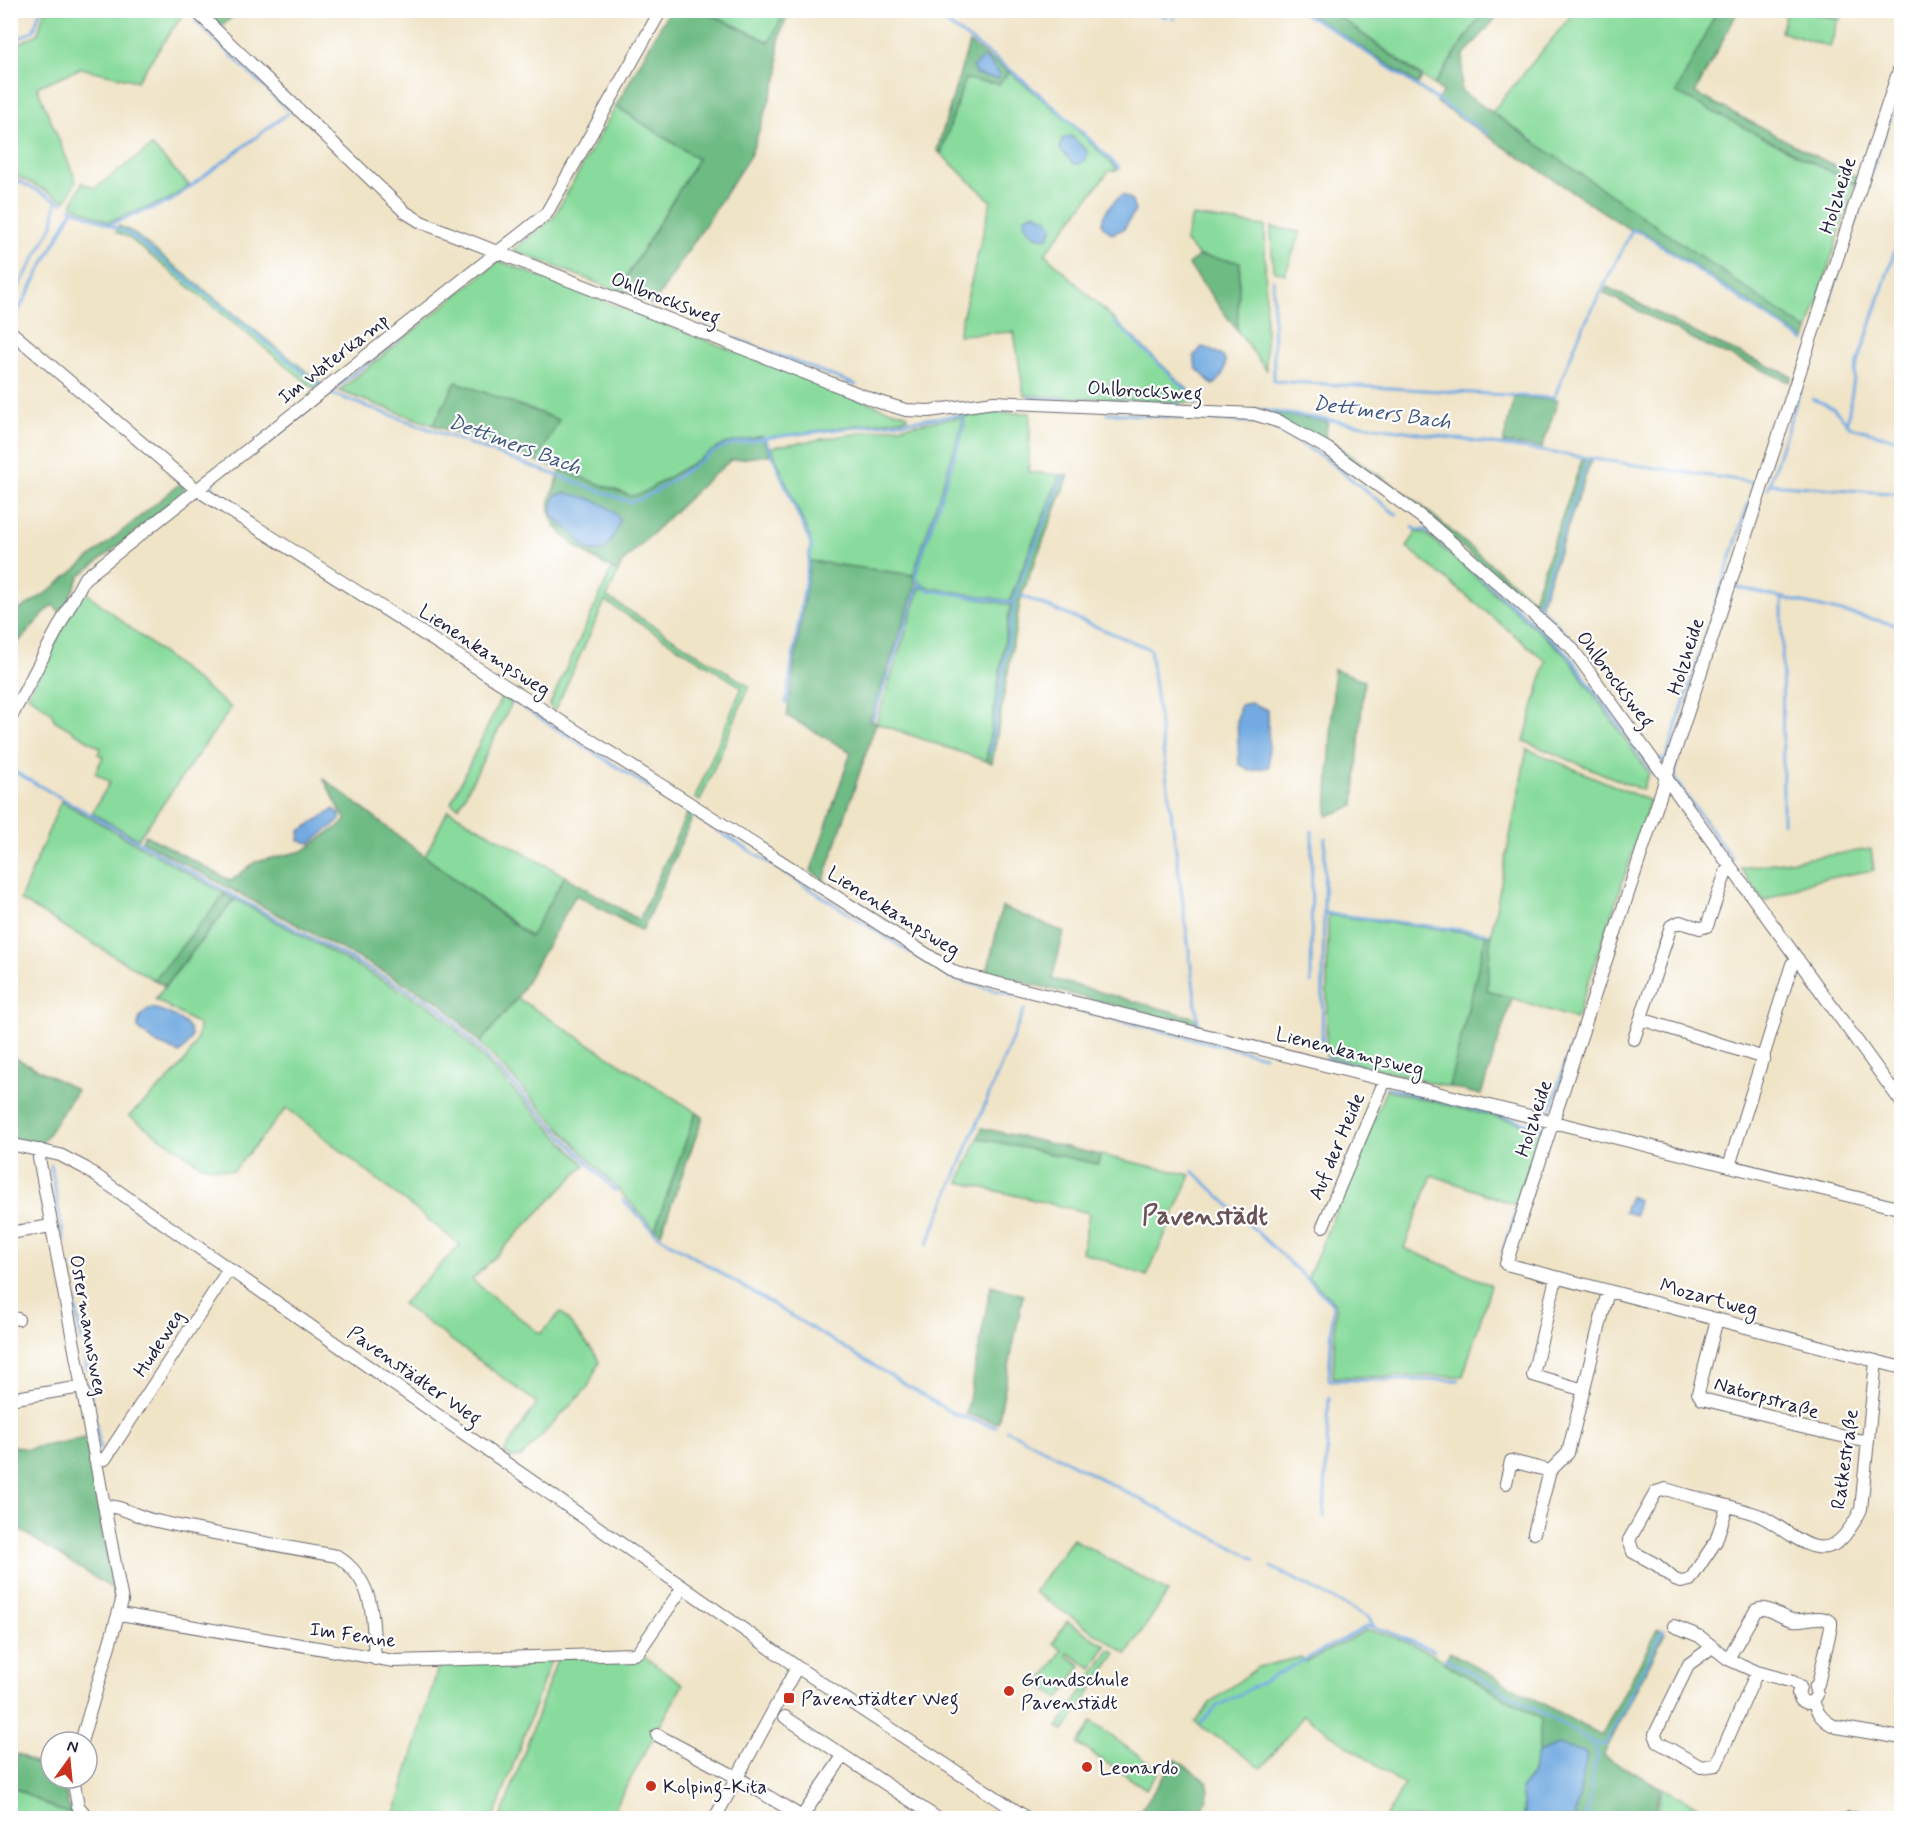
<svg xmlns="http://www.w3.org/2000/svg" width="1912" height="1829" viewBox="0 0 1912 1829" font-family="Mynerve,sans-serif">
<rect width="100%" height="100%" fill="#fff"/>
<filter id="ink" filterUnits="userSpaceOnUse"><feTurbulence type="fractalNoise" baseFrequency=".0167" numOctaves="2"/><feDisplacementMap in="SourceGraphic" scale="12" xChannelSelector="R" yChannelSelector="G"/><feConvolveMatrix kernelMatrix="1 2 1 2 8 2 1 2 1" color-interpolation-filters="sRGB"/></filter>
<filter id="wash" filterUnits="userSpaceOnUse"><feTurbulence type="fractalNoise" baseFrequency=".008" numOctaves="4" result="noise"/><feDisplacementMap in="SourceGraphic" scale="24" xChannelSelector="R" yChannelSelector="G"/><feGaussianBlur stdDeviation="1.35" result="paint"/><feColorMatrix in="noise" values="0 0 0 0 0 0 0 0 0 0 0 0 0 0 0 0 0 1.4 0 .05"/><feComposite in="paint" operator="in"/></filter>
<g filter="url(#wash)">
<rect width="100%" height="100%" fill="#f0e4c7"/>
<path fill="#88db9c" stroke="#557e6c" stroke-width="1.5" d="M186,10L137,81L81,68L37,87L76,181L66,201L11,173V47L38,34L44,11Z
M704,11H785L770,42Z
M1331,11H1484L1434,85Z
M1575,11H1717L1677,93L1855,184L1808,331L1491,113Z
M1787,11H1806L1838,20L1830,47L1781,32Z
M1811,11H1843L1840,20Z
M1009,72L1066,118L1118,170L1109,171L1045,254L1202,403L1024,395L1014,332L958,335L991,201L941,154L965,79L999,84Z
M616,106L698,159L618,291L513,250L553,218Z
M152,146L189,185L170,199L108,222L72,205L82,183L95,188Z
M1192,216L1265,226L1266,370L1237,330L1240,262L1199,256L1185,241Z
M119,226L132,232L321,383L315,389L128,237L116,232Z
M1271,227L1301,232L1285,274L1273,270Z
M499,261L880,407L907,414V418L724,444L641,495L631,496L537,461L558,420L457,382L433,425L339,391Z
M994,413H1030L1029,472L1060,475L1011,601L931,588L920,583L916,575L965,425L964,417Z
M961,417L962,425L913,575L810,561V538L771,447Z
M1416,532L1425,533L1566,655L1649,773L1642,790L1524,741L1546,661L1407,547Z
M612,569L618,572L607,597L749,686L700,801L695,798L742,687L605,601L555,710L549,706Z
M920,588L1011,605L986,761L876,723Z
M83,590L231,708L138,839L92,813L110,782L95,773L103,757L98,754L101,748L54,720L51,712L28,695Z
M502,696L512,703L459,807L451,803Z
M1527,749L1650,801L1576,1019L1487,990L1491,934Z
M61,801L225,894L154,980L20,900Z
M448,810L565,876L531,937L425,856Z
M1871,849L1874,870L1812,881L1764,901L1740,868Z
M235,899L437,1010L585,1165L472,1280L540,1334L561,1312L596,1355L599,1362L588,1387L521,1457L512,1458L504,1452L537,1403L402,1304L460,1245L287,1108L233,1171L201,1165L129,1116C153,1093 199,1060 199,1025L155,999Z
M1328,915L1486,935L1449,1087L1326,1056Z
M517,998L696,1112L655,1229L480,1043Z
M1386,1090L1541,1128L1516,1205L1432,1175L1404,1248L1491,1285L1463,1376L1333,1377L1336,1304L1308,1277Z
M978,1138L1098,1164L1100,1155L1191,1175L1147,1276L1082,1252L1089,1213L959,1182Z
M1073,1539L1168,1592L1127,1654L1034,1592Z
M1067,1621L1106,1646L1092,1668L1068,1653L1067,1656L1081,1665L1059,1699L1039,1685L1062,1650L1053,1643Z
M1367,1630C1416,1637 1496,1693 1542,1719L1538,1753L1531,1775L1526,1781L1523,1815L1525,1818H1386L1404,1785L1304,1715L1262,1768L1195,1722L1210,1703L1258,1667L1301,1657L1306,1662Z
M1110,1649L1116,1653L1064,1731L1058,1727Z
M641,1655L683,1684L609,1818H501L558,1657Z
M552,1657L494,1818H394L440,1661Z
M1092,1722L1159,1771L1146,1789L1078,1744Z
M10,1786L80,1818H11Z
M1662,1788L1716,1815L1717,1818H1654Z"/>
<path fill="#6ebb84" stroke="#486e60" stroke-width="1.5" d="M205,11H238L222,26Z
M669,11H704L769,42L785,11H791L782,28L778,46L779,73L751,154L653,305L618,291L698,159L616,106Z
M1305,11H1331L1422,78L1418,84Z
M1484,11H1502L1463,56L1461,91L1808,331L1805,340L1642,231L1629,229L1436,102L1443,92L1434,85Z
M1717,11H1738L1695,93L1858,178L1855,184L1676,93Z
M969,43L1009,72L999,84L965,79L941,154L937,150Z
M1199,256L1240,262L1237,330L1188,264Z
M1607,287L1709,340L1792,376L1790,382L1707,346L1604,293Z
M456,382L559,420L537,461L433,425Z
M1514,397L1558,400L1542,448L1503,443Z
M1275,413L1328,422L1325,437L1417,502L1533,600L1582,460L1591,461L1540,606L1534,601L1530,605L1430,520L1275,417Z
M762,436L770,455L731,460L704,483L622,563L618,572C595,560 544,533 550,502C552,491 558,480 561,470L631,496L641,494L724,444Z
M1060,475H1069L1021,597L992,763L986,761L1012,594Z
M182,482L185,492L80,576L62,613L52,605L11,650V615L48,592Z
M810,561L913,575L916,585L870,720L876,723L824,880L811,871L851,752L787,716Z
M1334,669L1364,680L1354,806L1327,816Z
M323,778L530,937L565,876L639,920L687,813L693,816L642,931L576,895L517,998L480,1043L441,1003L142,841L146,835L231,881L255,862L303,851L346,821Z
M225,894L234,899L165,986L154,980Z
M1002,907L1064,932L1052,979L1196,1018L1197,1026L987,973Z
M1491,934L1487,990L1512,998L1481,1095L1449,1087L1486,935Z
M10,1055L77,1090L41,1145L11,1138Z
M696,1112L703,1117L661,1233L655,1229Z
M982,1128L1100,1155L1098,1164L978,1138Z
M991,1285L1023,1295L998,1423L966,1414Z
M85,1438L114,1590L11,1524L10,1445L27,1449Z
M1658,1629L1665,1633L1603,1756L1660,1787L1652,1818H1575L1587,1756L1557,1745L1538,1753L1541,1719L1444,1663L1450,1652L1601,1736Z
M18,1754L51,1772V1778L63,1779L68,1805L74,1814L57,1810L11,1786V1763L13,1764Z
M1175,1759L1207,1781L1209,1791L1200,1818H1136Z"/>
<path fill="#72aae1" stroke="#4a668e" stroke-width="1.5" d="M982,58L987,59L1000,75L998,79L975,74L973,67Z
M1071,136L1087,151L1086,158L1079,164H1074L1060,149L1062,139Z
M1122,195L1131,199L1135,211L1124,229L1112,234L1102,225C1102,213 1112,202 1122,195Z
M1034,213L1048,219L1053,227L1048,237C1036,240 1025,230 1024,218Z
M1202,347C1208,349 1216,352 1221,355C1231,362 1221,381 1213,385L1196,368L1194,356Z
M565,493C584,496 610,502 620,520L616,532L604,551H589C583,546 579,539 573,533C559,520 544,519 556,495Z
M1251,703L1268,710L1269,767L1251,771L1239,764L1237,721L1240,705Z
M334,809L340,814V820L311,843L299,841L300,831Z
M151,1008C163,1010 194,1022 191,1037C190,1044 184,1048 180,1053L156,1043L138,1028C137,1019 143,1011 151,1008Z
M1630,1196L1638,1200L1635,1215L1624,1212Z
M1557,1745L1584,1752L1587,1756L1575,1818H1525L1521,1789L1531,1775L1538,1753Z"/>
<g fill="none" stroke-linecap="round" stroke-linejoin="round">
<path stroke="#72aae1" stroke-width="3" d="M925,10C997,54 1060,109 1119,168
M1151,10L1166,17
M1297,10L1330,28L1488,134
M1173,19L1179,10
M196,21L287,109
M10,43L34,30L40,10
M10,177L62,203
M71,208L130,234L322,387
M110,224L171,201L288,113
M1273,280L1274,381L1554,398L1580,333L1632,230L1642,233L1804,341
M10,303L53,225L56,201
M13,321L73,209
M1115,322L1196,399V405
M705,327L856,385
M327,392L630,502C657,498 694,460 723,447C735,442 752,441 765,438L1011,409
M1028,398L1180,405
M1813,399L1833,408L1851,427L1902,441
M1255,409L1758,483
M1107,413L1265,423L1323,457L1397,515
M962,414L964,425L915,575L919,584L929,590L1015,603
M1847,424L1855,372L1902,229
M765,438L811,545L786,703
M268,441L399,338
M213,484L211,490L216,495
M1769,484L1902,494
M1768,488L1895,101
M1413,527L1417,530H1427L1567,653L1657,778
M1735,587L1902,626
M1017,594L1150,649L1199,1028L1196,1027
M1782,597L1783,823
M1576,644L1538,605L1588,458
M505,696L951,978L1018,996
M873,719L919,584
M990,752L1016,591L1063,476
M1660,759L1662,762L1666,758L1755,483
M1676,765L1675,780L1732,859
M10,769L234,896L439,1007L615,1191
M1324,913L1486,933
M1311,983L1312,831
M1028,998L1264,1056
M1322,1049L1325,838
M1326,1059L1377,1072
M1386,1087L1544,1127L1503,1252
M1543,1114L1550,1112L1571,1046
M51,1165L64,1241
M1193,1171L1333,1304L1329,1380H1459
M623,1200L656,1234L954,1414L996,1427
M927,1245L1024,1010
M68,1265L72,1284
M74,1298L82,1342
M84,1356L87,1369
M89,1383L100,1449
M1007,1430L1255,1559
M1324,1517L1329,1398
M1271,1567L1368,1617L1374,1627
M1445,1658L1593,1742L1597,1753L1586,1818
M1201,1723L1216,1707L1368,1626L1387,1631L1434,1651
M1593,1742L1601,1745L1606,1744L1663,1630
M1836,1818C1853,1810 1861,1806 1876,1818"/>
</g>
</g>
<g filter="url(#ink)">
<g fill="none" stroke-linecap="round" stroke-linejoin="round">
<g stroke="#6a666c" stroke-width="14">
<path id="minor" d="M195,10L405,212L421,222L879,402L906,410L929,411L994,402L1254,414L1280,422L1328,449L1428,522L1571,647L1902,1103
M1902,61L1506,1264L1902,1368
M10,331L196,489L956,973L1902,1209
M10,719L84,579L546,214L661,10
M1641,1019L1764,1058
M1634,1039L1671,926L1680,922L1700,928L1707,926L1726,872L1731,868
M10,1144L60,1155L85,1168L797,1667L1027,1818
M40,1150L39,1158L122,1601L81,1742
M1729,1166L1792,964L1798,959
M1323,1226L1385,1080
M10,1233L51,1226
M1556,1278L1533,1375L1584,1390
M10,1317L18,1319
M1717,1319L1698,1393L1702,1399L1771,1416L1788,1424L1868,1442
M10,1399L81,1387
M95,1460L105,1459L229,1269
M1506,1483L1511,1461L1550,1471L1568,1453L1608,1291
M104,1506C120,1505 136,1516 152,1520C213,1534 275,1545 337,1556C376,1582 372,1617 375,1659
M1727,1507L1716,1541L1690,1580L1681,1582L1675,1580L1657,1565L1633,1552L1629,1540L1656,1492L1666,1489C1695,1499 1726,1504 1755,1514C1783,1522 1816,1569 1844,1536C1851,1527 1857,1519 1861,1509L1876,1361
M1534,1533L1550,1471
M120,1614L394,1661L634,1654L639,1651L683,1587
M1674,1626L1699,1636L1728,1659L1757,1672L1793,1682L1800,1687
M1711,1648L1689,1664L1655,1734L1658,1742L1701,1767L1716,1765L1757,1672
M1728,1659L1756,1610C1769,1605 1779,1618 1793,1620C1807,1622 1818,1613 1831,1622V1627L1818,1684L1815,1687L1817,1695L1813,1701C1817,1714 1825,1723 1837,1727L1902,1738
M1800,1687L1798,1694L1801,1700L1807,1703L1813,1701
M785,1717L937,1818
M657,1735L738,1778L802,1817
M73,1778L78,1806L88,1818
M715,1818L797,1667
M801,1818L843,1756
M1849,1818H1864"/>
</g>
<use href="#minor" stroke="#fff" stroke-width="12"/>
</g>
</g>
<g fill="#c8321e" stroke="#fff" stroke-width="2">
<circle cx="1009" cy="1691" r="6"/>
<rect x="783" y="1692" width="12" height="12" rx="3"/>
<circle cx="1087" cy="1767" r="6"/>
<circle cx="651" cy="1786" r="6"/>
</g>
<g text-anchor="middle" stroke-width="4.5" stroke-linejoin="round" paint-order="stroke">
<g font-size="20" fill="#22223b" stroke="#fff">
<text transform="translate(1837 195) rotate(-72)" y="7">Holzheide</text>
<text transform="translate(666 298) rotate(21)" y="7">Ohlbrocksweg</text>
<text transform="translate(333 358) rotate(-38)" y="7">Im Waterkamp</text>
<text transform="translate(1145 390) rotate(3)" y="7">Ohlbrocksweg</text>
<text transform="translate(485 650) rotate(33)" y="7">Lienenkampsweg</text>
<text transform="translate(1685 656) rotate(-72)" y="7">Holzheide</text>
<text transform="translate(1616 679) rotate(53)" y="7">Ohlbrocksweg</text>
<text transform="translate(894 911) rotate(32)" y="7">Lienenkampsweg</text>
<text transform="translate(1350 1051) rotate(14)" y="7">Lienenkampsweg</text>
<text transform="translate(1533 1118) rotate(-72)" y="7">Holzheide</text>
<text transform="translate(1336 1146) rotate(-67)" y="7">Auf der Heide</text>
<text transform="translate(1709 1297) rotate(15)" y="7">Mozartweg</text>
<text transform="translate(89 1325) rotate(80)" y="7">Ostermannsweg</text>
<text transform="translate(158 1343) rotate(-57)" y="7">Hudeweg</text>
<text transform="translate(415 1375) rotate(35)" y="7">Pavenstädter Weg</text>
<text transform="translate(1767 1397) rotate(16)" y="7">Natorpstraße</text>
<text transform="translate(1844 1459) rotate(-82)" y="7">Ratkestraße</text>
<text transform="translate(353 1634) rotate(8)" y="7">Im Fenne</text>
</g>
<g font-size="20" fill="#22223b" stroke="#fff" text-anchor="start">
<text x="1021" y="1686">Grundschule<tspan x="1021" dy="23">Pavenstädt</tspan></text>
<text x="801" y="1705">Pavenstädter Weg</text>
<text x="1099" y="1774">Leonardo</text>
<text x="663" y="1793">Kolping-Kita</text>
</g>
<g font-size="21" font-style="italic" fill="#42587d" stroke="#fff">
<text transform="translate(1382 412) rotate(8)" y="7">Dettmers Bach</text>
<text transform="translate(515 444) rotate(20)" y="7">Dettmers Bach</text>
</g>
<g font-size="26" font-weight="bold" fill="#6a5156" stroke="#fff">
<text x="1205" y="1224">Pavenstädt</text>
</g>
</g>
<rect width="1912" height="1829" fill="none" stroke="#fff" stroke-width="36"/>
<g transform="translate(69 1760) rotate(15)"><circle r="28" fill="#ffffff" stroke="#a7a7b1" stroke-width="1.5"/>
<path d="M0-4.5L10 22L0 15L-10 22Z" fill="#c8321e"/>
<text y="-9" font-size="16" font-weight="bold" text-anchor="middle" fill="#22223b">N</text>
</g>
</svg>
